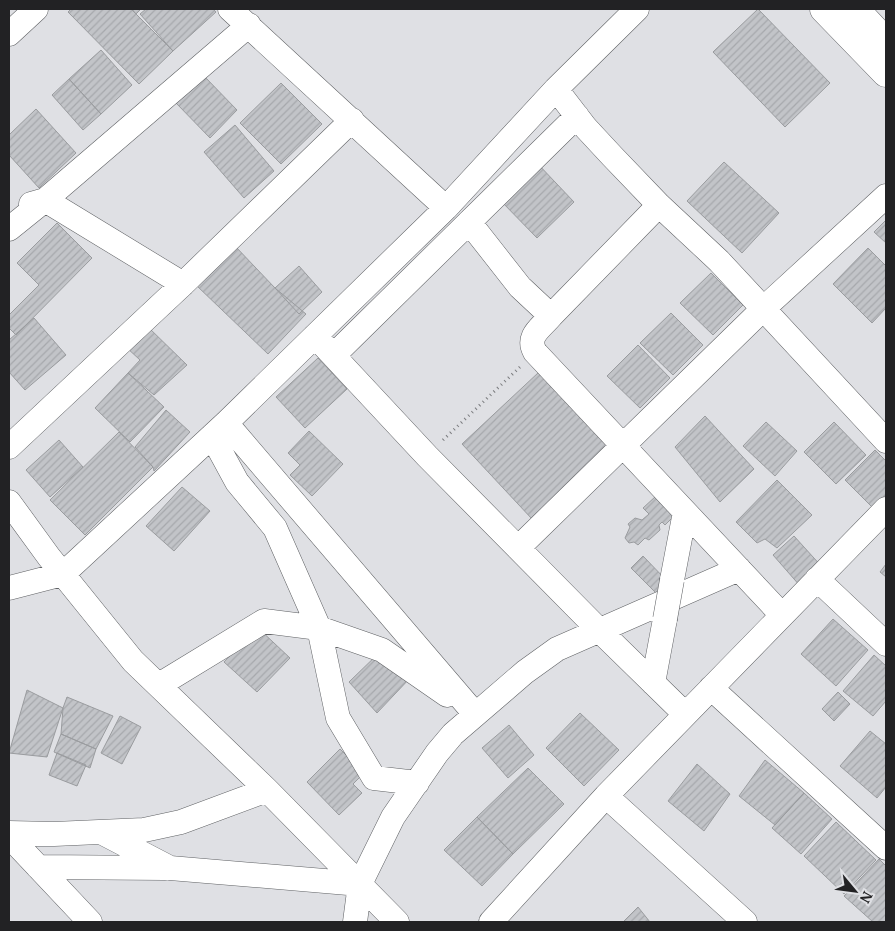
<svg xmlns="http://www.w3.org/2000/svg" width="895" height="931" viewBox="0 0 895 931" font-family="'PT Serif',serif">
<defs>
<pattern id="building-hatch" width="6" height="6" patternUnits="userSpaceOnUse" patternTransform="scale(1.25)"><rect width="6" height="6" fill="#c2c4c8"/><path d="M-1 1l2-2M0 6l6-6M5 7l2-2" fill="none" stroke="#a6a8ac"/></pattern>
</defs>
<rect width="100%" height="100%" fill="#dfe0e4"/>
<path fill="url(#building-hatch)" stroke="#9a9c9f" d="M71,9H131L173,51L139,84L68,12Z
M132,9H141L136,14Z
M146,9H213L216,12L173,51L140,14Z
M758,9L830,83L785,127L713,52Z
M101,50L132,85L101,114L69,79Z
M204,76L237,110L210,138L176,103Z
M69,79L101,114L83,130L52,95Z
M281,83L322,124L281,164L240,123Z
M36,109L76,153L39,188L9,155V135Z
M235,125L274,171L244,198L204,152Z
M724,162L779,213L742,253L687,201Z
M537,163L574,202L537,238L499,199Z
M886,220V243L874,232Z
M57,223L92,258L16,335L9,328V315L39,285L17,263Z
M235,246L275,288L306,314L268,354L197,286Z
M868,248L886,266V308L872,323L833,284Z
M299,266L322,292L299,314L275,288Z
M711,273L743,305L713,335L680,303Z
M671,313L703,345L673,375L640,343Z
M34,318L66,355L25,390L9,372V340Z
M147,326L187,365L154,395L128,373L140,360L126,347Z
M638,345L670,378L640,408L607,376Z
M318,358L347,389L305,428L276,397Z
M539,372L608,447L532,519L462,444Z
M128,373L164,407L130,442L95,408Z
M166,410L190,432L154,471L153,467L135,447Z
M705,416L754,469L720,502L675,447Z
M766,422L797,451L775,476L743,446Z
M834,422L866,455L836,484L804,452Z
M309,431L343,464L312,496L290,475L300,465L288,453Z
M119,432L153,467L85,535L50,500Z
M59,440L83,467L50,497L26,470Z
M875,450L886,461V503L877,512L845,480Z
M777,480L812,515L777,548L765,539L757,543L736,522Z
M182,487L210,511L174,551L146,526Z
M656,496L674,516L665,525L662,522L659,525L660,530L649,540L645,538L638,545L634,542L629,543L625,538L630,527L628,524L635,518L642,520L649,514L643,508Z
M794,536L823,568L801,587L773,555Z
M643,556L668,582L656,593L631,568Z
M886,564V577L880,572Z
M833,619L868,650L836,686L801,654Z
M257,627L290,658L257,692L224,662Z
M382,650L411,677L377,713L349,682Z
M874,655L886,666V701L873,716L843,691Z
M27,690L63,708L47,757L9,753Z
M838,692L850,704L834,721L822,709Z
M67,697L113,716L96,749L61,734L63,708Z
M580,713L619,750L584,786L546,748Z
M120,716L141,727L122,764L101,753Z
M509,725L534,755L508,778L482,748Z
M870,731L886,744V787L877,798L840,766Z
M61,734L96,749L90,768L54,752Z
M340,749L364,773L353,784L362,793L339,815L307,782Z
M57,753L86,765L77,786L49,775Z
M765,760L804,793L775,825L739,796Z
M697,764L730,794L704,831L668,801Z
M528,768L564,804L513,854L477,817Z
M804,793L832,819L801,854L772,828Z
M477,817L513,854L482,886L444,850Z
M836,822L876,860L844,894L804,856Z
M879,859L886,866V922H873L844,896Z
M638,907L650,922H623Z"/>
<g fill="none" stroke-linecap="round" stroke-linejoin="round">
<g stroke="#5f6164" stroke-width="25">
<path id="street" d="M230,9L446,208
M9,34L36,9
M556,89L586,128L612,156L659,205L719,261L886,441
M31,204L45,200L183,284
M469,222L520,287L551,316C541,328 526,336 535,352L782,615
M9,229L45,200L249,25
M551,316L659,205
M315,336L427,456L599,630L685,714
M334,355L577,116
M226,423L475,714
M212,436L237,482L275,528L319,628L338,718L374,778L417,783
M9,447L183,284L352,120
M9,502L49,557L133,661L267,790L397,922
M518,548L763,309L886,196
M817,579L886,644
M672,580L685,512
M9,588L63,574L226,423L446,208L556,89L637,9
M653,683L665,619
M159,685L264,621L319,628L382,650L447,695
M711,688L886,848
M606,796L745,922
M101,832L170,868L360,884
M9,833L54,834L144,830L181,822L267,790
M9,836L90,922
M38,867L165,868
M355,922L360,884L393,817L437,753L453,734L525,672L557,649L739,569
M491,922L606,796L886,509"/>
</g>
<g stroke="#5f6164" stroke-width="29">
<path id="secondary" d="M824,9L886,73
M855,9L886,42"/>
</g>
<path stroke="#7b7c7f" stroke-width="3" stroke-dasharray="1 4" stroke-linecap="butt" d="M443,440L520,367"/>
<use href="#street" stroke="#fff" stroke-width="24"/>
<use href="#secondary" stroke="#fff" stroke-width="28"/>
<g stroke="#5f6164" stroke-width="25" stroke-linecap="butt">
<path id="street-bridge" d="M665,619L672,580"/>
</g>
<use href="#street-bridge" stroke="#fff" stroke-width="24"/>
</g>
<rect width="895" height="931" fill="none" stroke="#222224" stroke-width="20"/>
<g transform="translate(855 891) rotate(119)" stroke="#dfe0e4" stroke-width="4" paint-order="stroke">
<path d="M0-4L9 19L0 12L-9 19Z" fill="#222224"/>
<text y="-8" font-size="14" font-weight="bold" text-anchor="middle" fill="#222224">N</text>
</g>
</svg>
